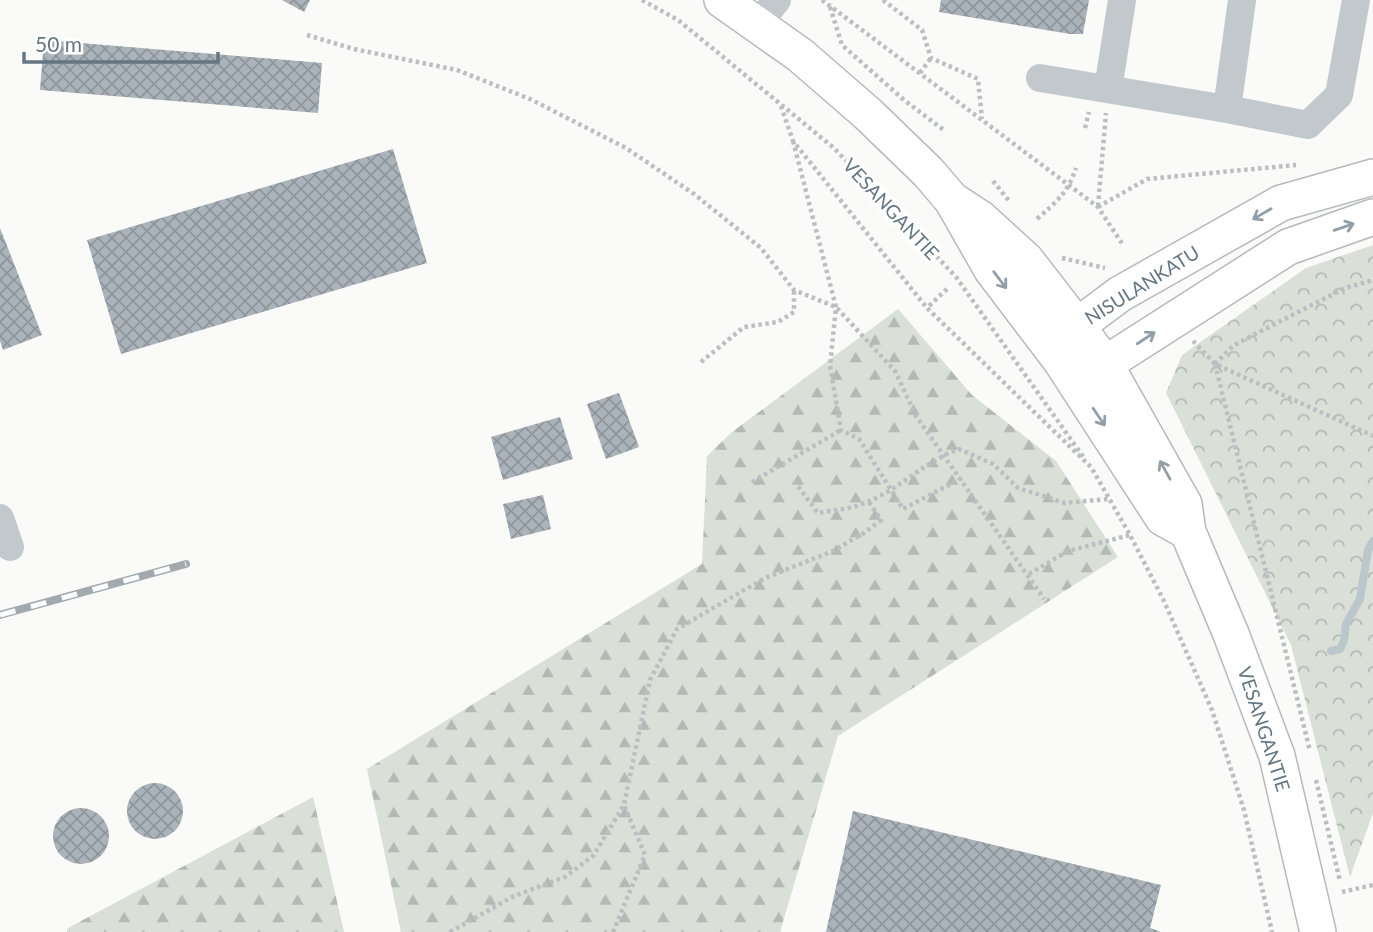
<svg xmlns="http://www.w3.org/2000/svg" width="1373" height="932" viewBox="0 0 1373 932" font-family="Lato,sans-serif">
<defs>
<pattern id="forest-firs" width="22" height="20" patternUnits="userSpaceOnUse" patternTransform="scale(1.75)"><rect width="22" height="20" fill="#dadfd7"/><path d="M5 1l3.5 6h-7zM16 11l3.5 6h-7z" fill="#b4b9b4"/></pattern>
<pattern id="park-crowns" width="20" height="18" patternUnits="userSpaceOnUse" patternTransform="scale(1.75)"><rect width="20" height="18" fill="#dadfd7"/><path d="M2 6a3 3 0 1 1 6 0M12 15a3 3 0 1 1 6 0" fill="none" stroke="#b4b9b4"/></pattern>
<pattern id="building-cross-hatch" width="8" height="8" patternUnits="userSpaceOnUse" patternTransform="scale(1.75)"><rect width="8" height="8" fill="#aab3b9"/><path d="M0 0l8 8M0 8l8-8" fill="none" stroke="#8e969c"/></pattern>
</defs>
<rect width="100%" height="100%" fill="#fafaf8"/>
<path fill="url(#forest-firs)" d="M898,309L972,395L1056,461L1118,557L838,736L780,932H401L367,769L702,564L707,456L732,432Z
M313,797L344,932H67L68,928Z"/>
<path fill="url(#park-crowns)" d="M1373,245V813L1350,877L1291,645L1166,393L1182,355L1306,268Z"/>
<g fill="none" stroke-linecap="round" stroke-linejoin="round">
<path stroke="#bbc7cb" stroke-width="8" d="M1331,651L1340,649L1344,641L1346,624L1360,599L1368,550L1373,541"/>
</g>
<path fill="url(#building-cross-hatch)" d="M282,0H310L304,12Z
M941,0H1089L1083,34H1070L939,12Z
M44,40L322,63L318,113L40,90Z
M393,149L427,263L121,354L87,240Z
M0,228L42,335L3,350L0,341Z
M619,393L639,447L606,459L587,404Z
M560,417L573,459L503,480L491,437Z
M543,495L551,529L511,539L503,504Z
M127 811a28 28 0 1 1 56 0a28 28 0 1 1-56 0Z
M53 836a28 28 0 1 1 56 0a28 28 0 1 1-56 0Z
M853,811L1161,885L1150,928L1161,932H826Z"/>
<g fill="none" stroke-linecap="round" stroke-linejoin="round">
<g stroke="#b5babe" stroke-width="38">
<path id="major" d="M722,0L800,55L868,114L928,172L952,200L992,270L1061,361L1163,518L1188,532
M952,200L981,219L1026,260L1077,326L1105,364L1184,504L1188,532L1231,634L1277,756L1318,932
M1067,348L1077,326L1120,294L1281,203L1373,177
M1082,362L1105,364L1288,247L1373,217"/>
</g>
<path stroke="#bbbfc2" stroke-width="4.5" stroke-dasharray="3.5 3.5" stroke-linecap="butt" d="M642,0L678,20L834,148L956,277L1084,458
M822,0L1098,207L1123,245
M883,0L922,30L931,58L978,79L982,119
M830,7L842,45L904,100L945,131
M307,35L354,49L457,70L530,99L626,148L694,194L761,248L794,290L836,307L895,371L916,416L1044,599
M920,73L931,58
M781,106L793,141L927,308
M1085,128L1089,112
M793,141L836,307L830,366L841,430L859,439L903,509L962,478
M993,181L1010,202
M1098,206L1106,113
M1098,207L1147,179L1296,165
M1037,219C1056,202 1068,193 1076,168
M1062,258L1105,268
M947,289L927,308L1091,467L1130,535L1163,599L1212,710L1244,810L1272,932
M1193,341L1215,364L1373,436
M701,362L744,327L778,322L794,312V290
M1215,364L1310,751
M1215,364L1234,345L1345,288L1373,280
M794,481L818,513C835,510 852,509 867,502C900,489 925,461 959,449L993,464L1018,488L1065,503L1108,499
M752,482L841,430
M1029,574L1068,551L1130,535
M1316,780L1340,881
M1342,892L1373,885
M450,932L514,896L565,877L593,856L624,805L650,680L677,629L765,578L833,551L864,533L881,520L869,502
M613,932L645,855L624,805"/>
<path stroke="#c3c8cc" stroke-width="28" d="M757,25L777,0
M1040,78L1227,109L1308,125L1339,95L1356,0
M1108,89L1122,0
M1227,109L1242,0
M0,518L10,547"/>
<use href="#major" stroke="#fff" stroke-width="35"/>
<g stroke="#a2aab0" stroke-width="8">
<path id="rail" d="M0,615L186,564"/>
</g>
<use href="#rail" stroke="#fff" stroke-width="5" stroke-dasharray="16" stroke-linecap="butt"/>
</g>
<defs><path id="oneway-shaft" d="M-6 0H5M1.5-3L5.5 0L1.5 3" fill="none" stroke-width="1.6" stroke-linecap="round" stroke-linejoin="round" transform="scale(1.75)"/></defs>
<g stroke="#939fa8">
<use href="#oneway-shaft" transform="translate(1262 214) rotate(150)"/>
<use href="#oneway-shaft" transform="translate(1344 227) rotate(-19)"/>
<use href="#oneway-shaft" transform="translate(1000 280) rotate(53)"/>
<use href="#oneway-shaft" transform="translate(1146 338) rotate(-33)"/>
<use href="#oneway-shaft" transform="translate(1099 417) rotate(56)"/>
<use href="#oneway-shaft" transform="translate(1165 470) rotate(-119)"/>
</g>
<g text-anchor="middle" stroke-width="7" stroke-linejoin="round" paint-order="stroke">
<g font-size="19" fill="#657683" stroke="#fff">
<text transform="translate(891 209) rotate(47)" y="7">VESANGANTIE</text>
<text transform="translate(1142 285) rotate(-32)" y="7">NISULANKATU</text>
<text transform="translate(1264 729) rotate(72)" y="7">VESANGANTIE</text>
</g>
</g>
<path d="M24 52v10h194v-10" fill="none" stroke="#657683" stroke-width="3.5"/>
<text x="35" y="52" font-size="21" fill="#657683" stroke="#ffffff" stroke-width="5" paint-order="stroke">50 m</text>
</svg>
